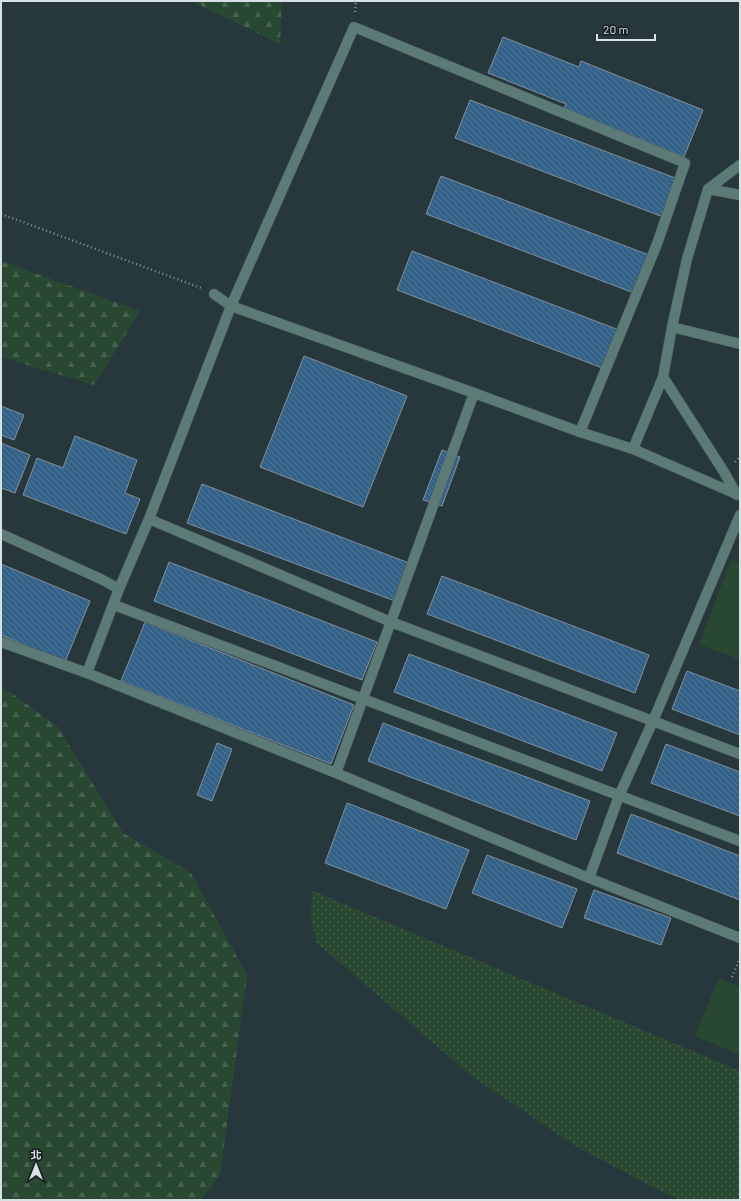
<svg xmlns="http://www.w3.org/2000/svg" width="741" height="1201" viewBox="0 0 741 1201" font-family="Barlow,'Noto Sans TC',sans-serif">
<defs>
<pattern id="grass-dots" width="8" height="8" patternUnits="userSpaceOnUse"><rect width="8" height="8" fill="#294832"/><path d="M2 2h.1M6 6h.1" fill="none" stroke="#476250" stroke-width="1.8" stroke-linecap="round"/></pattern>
<pattern id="forest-firs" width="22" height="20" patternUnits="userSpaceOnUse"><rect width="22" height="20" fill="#294832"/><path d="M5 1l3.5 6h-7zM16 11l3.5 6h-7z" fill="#476250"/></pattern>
<pattern id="building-back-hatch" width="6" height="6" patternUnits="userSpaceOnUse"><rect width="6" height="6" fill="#346187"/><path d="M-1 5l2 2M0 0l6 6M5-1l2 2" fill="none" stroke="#517798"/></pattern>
</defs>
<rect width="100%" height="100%" fill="#27383d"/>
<path fill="url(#grass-dots)" d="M313,891L740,1071V1200H680L651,1186L577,1147L474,1078L317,943L310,914Z"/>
<path fill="url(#forest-firs)" d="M192,1H282L280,44Z
M1,261L140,311L94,385L1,357Z
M1,687L14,695L58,727L123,833L191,873L247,975L220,1175L201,1200H1Z"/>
<path fill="#294832" d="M731,560L740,563V660L699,644Z
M719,978L740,987V1055L695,1036Z"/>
<path fill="url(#building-back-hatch)" stroke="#83909c" d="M503,37L579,67L581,61L703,110L684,157L564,108L566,104L488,73Z
M470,100L678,179L663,217L455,138Z
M441,176L649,255L634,293L426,214Z
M412,251L619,330L605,369L397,290Z
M304,356L407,396L363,507L260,467Z
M1,406L24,415L14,440L1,435Z
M75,436L137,460L125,493L140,499L126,534L23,495L37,458L63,468Z
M1,443L30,455L15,493L1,488Z
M442,450L460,457L442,506L423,500Z
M202,484L409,563L395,601L187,523Z
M169,562L377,642L362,680L154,601Z
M1,564L90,601L65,662L1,635Z
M442,576L649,655L635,693L427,614Z
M145,622L354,705L331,764L121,681Z
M409,654L617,733L602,771L394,692Z
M687,671L740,691V735L672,709Z
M383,723L590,801L576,840L368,761Z
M217,743L232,749L212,801L197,795Z
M666,744L740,772V816L651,783Z
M347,803L469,850L446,909L325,863Z
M631,814L740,856V900L617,853Z
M487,855L577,889L562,928L472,893Z
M594,890L671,918L661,945L584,918Z"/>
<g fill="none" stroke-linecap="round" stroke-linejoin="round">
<g stroke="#47565b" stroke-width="11">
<path id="minor" d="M708,189L740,195
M214,294L231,306L474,393L580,432L633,449L736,494
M672,327L740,344
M663,377L724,472L737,495
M580,432L657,244L685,163L354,27L231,306L149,519L119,589L87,673L336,773L589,878L740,938
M633,449L663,377L672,327L687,259L708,189L740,165
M149,519L391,622L740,754
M1,534L101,579L119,589
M114,605L740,841
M1,642L87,673
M336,773L474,393
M589,878L619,796L653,721L740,515"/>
</g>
<path stroke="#879498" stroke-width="2.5" stroke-dasharray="1 3" stroke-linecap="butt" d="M355,12L356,1
M1,214L201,288
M735,462L740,457
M732,977L740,958"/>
<use href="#minor" stroke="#5c7b76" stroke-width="10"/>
</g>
<rect width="741" height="1201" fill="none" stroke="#d7e1e4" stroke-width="4"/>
<g transform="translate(36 1165)" stroke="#161e20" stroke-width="3" paint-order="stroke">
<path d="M0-3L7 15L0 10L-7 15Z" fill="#d7e1e4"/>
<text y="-6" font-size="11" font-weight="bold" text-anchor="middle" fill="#d7e1e4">北</text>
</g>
<path d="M597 34v6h58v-6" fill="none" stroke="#d7e1e4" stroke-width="2"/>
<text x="603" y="34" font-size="12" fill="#d7e1e4" stroke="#161e20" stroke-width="3" paint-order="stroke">20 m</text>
</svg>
